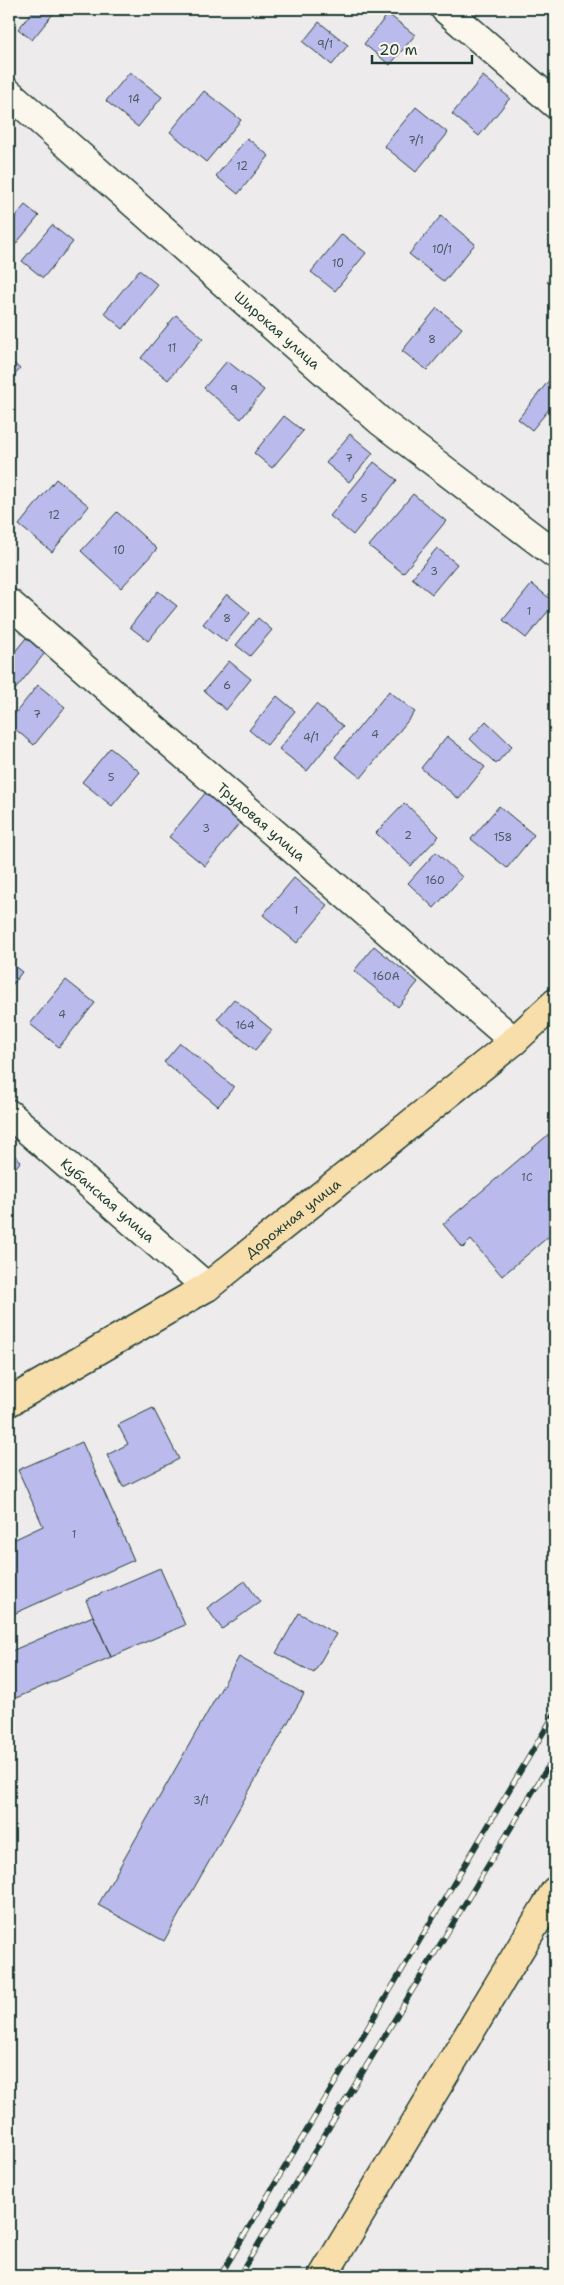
<svg xmlns="http://www.w3.org/2000/svg" width="564" height="2285" viewBox="0 0 564 2285" font-family="'Shantell Sans',sans-serif">
<rect width="100%" height="100%" fill="#eeebec"/>
<filter id="ink" filterUnits="userSpaceOnUse"><feTurbulence type="fractalNoise" baseFrequency=".02" numOctaves="2"/><feDisplacementMap in="SourceGraphic" scale="10" xChannelSelector="R" yChannelSelector="G"/><feConvolveMatrix kernelMatrix="1 2 1 2 8 2 1 2 1" color-interpolation-filters="sRGB"/></filter>
<g filter="url(#ink)">
<path fill="#bbbaec" stroke="#1f3d34" d="M35,9H57L32,40L18,29Z
M540,9H555V20Z
M388,14L415,35L390,65L364,44Z
M319,22L348,45L332,65L303,42Z
M130,72L162,97L138,127L106,101Z
M483,76L510,98L479,136L452,114Z
M204,91L241,120L206,162L170,132Z
M416,107L448,133L416,172L384,146Z
M247,138L269,156L238,194L216,176Z
M25,205L39,216L14,246L9,242V224Z
M441,216L475,244L444,282L409,254Z
M52,225L73,242L43,278L22,261Z
M342,234L366,253L335,291L311,272Z
M139,270L158,285L123,329L104,313Z
M555,272V288L547,282Z
M437,308L462,328L427,370L402,351Z
M176,315L203,338L168,380L141,358Z
M9,359L20,369L9,382Z
M227,361L264,390L241,419L204,388Z
M555,373V402L532,430L518,419Z
M284,416L303,431L272,468L254,453Z
M350,434L373,453L349,482L326,463Z
M374,462L397,480L353,535L330,516Z
M56,479L89,506L52,552L19,525Z
M413,494L446,521L403,573L369,546Z
M117,512L157,549L121,588L81,551Z
M437,548L457,564L432,594L412,578Z
M532,584L555,603L526,638L503,620Z
M158,591L177,606L148,641L130,627Z
M227,594L250,613L226,642L203,624Z
M258,618L272,630L250,656L236,645Z
M30,633L49,648L9,697V659Z
M229,661L251,679L226,710L204,691Z
M38,685L65,707L34,745L9,724V721Z
M389,691L415,712L361,778L335,757Z
M277,696L295,711L267,745L249,730Z
M316,704L343,726L307,771L279,749Z
M486,721L512,746L496,764L470,739Z
M447,736L485,767L459,799L421,768Z
M110,748L140,772L112,806L82,782Z
M207,791L242,820L205,866L169,837Z
M405,803L439,836L411,866L376,833Z
M499,806L534,835L507,868L471,839Z
M436,852L462,877L434,908L408,883Z
M294,878L328,906L297,943L263,915Z
M374,946L418,982L398,1007L354,971Z
M9,962L22,972L9,989Z
M66,980L95,1003L59,1047L30,1024Z
M234,999L272,1030L255,1050L217,1019Z
M180,1043L234,1087L218,1106L164,1062Z
M555,1129V1231L502,1276L471,1240L463,1248L443,1224Z
M9,1151L21,1161L9,1176Z
M153,1408L179,1459L123,1487L107,1455L128,1444L118,1425Z
M82,1442L134,1560L9,1616V1542L43,1526L18,1470Z
M160,1568L185,1625L111,1657L86,1600Z
M245,1581L260,1602L222,1629L207,1608Z
M299,1613L336,1634L314,1673L276,1653Z
M93,1616L111,1657L9,1701V1652Z
M239,1657L304,1694L164,1941L98,1905Z"/>
<g fill="none" stroke-linecap="round" stroke-linejoin="round">
<g stroke="#1f3d34" stroke-width="31">
<g id="minor">
<path d="M445,9L555,104"/>
<path id="s1" d="M9,93L380,421L555,554"/>
<path id="s2" d="M9,603L514,1041"/>
<path id="s3" d="M9,1114L207,1287"/>
</g>
</g>
<g stroke="#1f3d34" stroke-width="31">
<g id="major">
<path id="s4" d="M9,1402L207,1287L514,1041L555,1003"/>
<path d="M323,2276L555,1891"/>
</g>
</g>
<use href="#minor" stroke="#fbf7ec" stroke-width="28"/>
<use href="#major" stroke="#f8deab" stroke-width="28"/>
<g stroke="#1f3d34" stroke-width="5.5">
<path id="rail" d="M220,2276L555,1713
M239,2276L555,1755"/>
</g>
<use href="#rail" stroke="#fbf7ec" stroke-width="4" stroke-dasharray="11" stroke-linecap="butt"/>
</g>
</g>
<g text-anchor="middle" stroke-width="4" stroke-linejoin="round" paint-order="stroke">
<g font-size="11" fill="#465c62">
<text x="325" y="48">9/1</text>
<text x="134" y="103">14</text>
<text x="416" y="144">7/1</text>
<text x="242" y="170">12</text>
<text x="442" y="253">10/1</text>
<text x="338" y="267">10</text>
<text x="432" y="343">8</text>
<text x="172" y="352">11</text>
<text x="234" y="393">9</text>
<text x="349" y="462">7</text>
<text x="364" y="502">5</text>
<text x="54" y="519">12</text>
<text x="119" y="554">10</text>
<text x="434" y="575">3</text>
<text x="529" y="615">1</text>
<text x="227" y="622">8</text>
<text x="227" y="689">6</text>
<text x="37" y="718">7</text>
<text x="375" y="738">4</text>
<text x="311" y="741">4/1</text>
<text x="111" y="781">5</text>
<text x="206" y="832">3</text>
<text x="408" y="839">2</text>
<text x="503" y="841">158</text>
<text x="435" y="884">160</text>
<text x="296" y="914">1</text>
<text x="386" y="980">160А</text>
<text x="62" y="1018">4</text>
<text x="245" y="1029">164</text>
<text x="527" y="1181">1С</text>
<text x="74" y="1538">1</text>
<text x="201" y="1804">3/1</text>
</g>
<g font-size="14" fill="#1f3d34" stroke="#fbf7ec">
<text dy="5" stroke="none"><textPath href="#s1" startOffset="358">Широкая улица</textPath></text>
<text dy="5" stroke="none"><textPath href="#s2" startOffset="334">Трудовая улица</textPath></text>
<text dy="5" stroke="none"><textPath href="#s3" startOffset="131">Кубанская улица</textPath></text>
<text dy="5" stroke="none"><textPath href="#s4" startOffset="339">Дорожная улица</textPath></text>
</g>
</g>
<rect width="564" height="2285" fill="none" stroke="#fbf7ec" stroke-width="30"/>
<rect x="15" y="15" width="534" height="2255" fill="none" stroke="#1f3d34" stroke-width="2" filter="url(#ink)"/>
<path d="M372 55v8h100v-8" fill="none" stroke="#1f3d34" stroke-width="2.5"/>
<text x="379" y="55" font-size="15" fill="#1f3d34" stroke="#fbf7ec" stroke-width="4" paint-order="stroke">20 m</text>
</svg>
